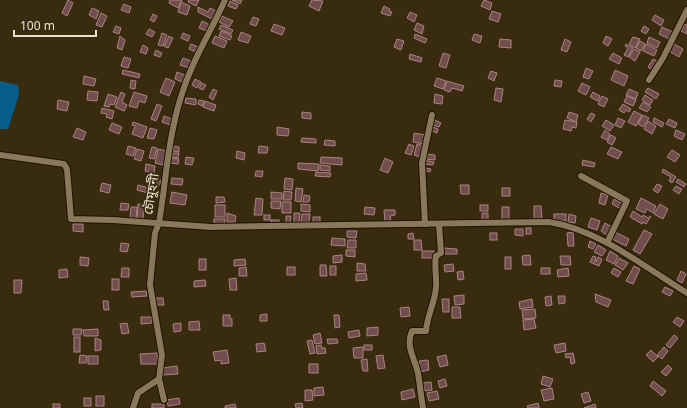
<svg xmlns="http://www.w3.org/2000/svg" width="687" height="408" font-family="Georgia,'Noto Sans Bengali',serif">
<rect width="100%" height="100%" fill="#382b0e"/>
<path fill="#065d8a" d="M0,81L18,85L19,95L8,129H0Z"/>
<g fill="#714e4d" stroke="#aa8382">
<path d="M68,0L73,3L67,16L62,13Z"/>
<path d="M170,0H182L178,8L169,3Z"/>
<path d="M189,0H199L196,6L188,2Z"/>
<path d="M232,0H242L240,4Z"/>
<path d="M312,0L323,1L319,11L309,6Z"/>
<path d="M484,0L492,3L490,10L481,6Z"/>
<path d="M230,1L238,5L236,9L228,6Z"/>
<path d="M181,2L190,6L187,15L178,12Z"/>
<path d="M124,4L131,7L129,13L121,10Z"/>
<path d="M384,6L390,9L389,11L392,12L390,16L381,13Z"/>
<path d="M198,7L208,12L210,8L216,11L212,19L198,12Z"/>
<path d="M92,8L99,11L96,19L89,15Z"/>
<path d="M492,11L501,14L498,22L489,19Z"/>
<path d="M410,12L417,15L414,22L407,18Z"/>
<path d="M101,13L107,16L102,27L96,25Z"/>
<path d="M153,14L157,16L154,22L150,20Z"/>
<path d="M655,15L664,20L661,26L652,20Z"/>
<path d="M222,16L233,21L229,27L219,22Z"/>
<path d="M253,17L259,19L256,26L250,24Z"/>
<path d="M202,21L210,25L207,31L199,28Z"/>
<path d="M417,23L424,26L422,34L414,30Z"/>
<path d="M274,24L285,28L282,35L271,31Z"/>
<path d="M685,24L687,25V34L681,31Z"/>
<path d="M221,25L233,30L231,34L219,29Z"/>
<path d="M116,26L121,28L119,34L113,32Z"/>
<path d="M644,26L649,29L646,34L641,31Z"/>
<path d="M662,27L673,32L669,39L659,34Z"/>
<path d="M149,29L155,32L152,37L146,34Z"/>
<path d="M221,31L232,36L230,40L219,36Z"/>
<path d="M241,32L251,36L248,43L238,40Z"/>
<path d="M162,33L167,35L163,46L158,45Z"/>
<path d="M183,33L190,36L188,41L181,38Z"/>
<path d="M415,34L427,39L425,43L414,38Z"/>
<path d="M474,34L482,36L480,43L472,40Z"/>
<path d="M120,36L125,40L122,50L117,48Z"/>
<path d="M169,36L173,38L168,48L164,46Z"/>
<path d="M215,36L227,41L224,48L212,43Z"/>
<path d="M606,36L612,39L608,46L603,43Z"/>
<path d="M633,37L640,39L635,48L629,44Z"/>
<path d="M649,37L660,42L657,48L647,43Z"/>
<path d="M397,39L404,41L401,50L394,47Z"/>
<path d="M500,39L511,40V48L499,47Z"/>
<path d="M565,39L571,42L567,52L561,50Z"/>
<path d="M640,41L645,44L641,51L636,48Z"/>
<path d="M191,44L198,47L196,52L189,49Z"/>
<path d="M626,44L633,48L628,57L624,55L628,48L625,46Z"/>
<path d="M646,44L657,50L654,56L643,51Z"/>
<path d="M674,44L683,49L679,57L669,51Z"/>
<path d="M143,45L148,48L146,54L140,52Z"/>
<path d="M634,49L640,52L635,61L629,57Z"/>
<path d="M156,50L162,53L160,57L154,55Z"/>
<path d="M443,53L450,55L446,68L439,66Z"/>
<path d="M613,53L622,58L619,64L609,59Z"/>
<path d="M410,54L422,58L421,62L409,59Z"/>
<path d="M124,57L131,59L128,68L121,66Z"/>
<path d="M183,58L191,61L189,68L180,65Z"/>
<path d="M653,59L657,61L652,70L648,67Z"/>
<path d="M586,68L593,71L589,79L583,77Z"/>
<path d="M123,70L140,74L139,78L122,74Z"/>
<path d="M615,70L628,76L624,86L611,80Z"/>
<path d="M491,71L497,73L494,81L488,78Z"/>
<path d="M177,72L185,75L182,82L175,79Z"/>
<path d="M84,76L96,79L94,86L83,84Z"/>
<path d="M166,78L175,82L169,96L160,92Z"/>
<path d="M437,78L446,81L443,89L434,86Z"/>
<path d="M195,79L201,82L197,88L192,85Z"/>
<path d="M131,80L136,81L135,89L130,88Z"/>
<path d="M555,80L562,81L561,87L554,86Z"/>
<path d="M447,81L464,86L462,91L452,88L450,92L444,90Z"/>
<path d="M202,83L206,85L203,90L199,88Z"/>
<path d="M582,83L590,87L586,95L578,91Z"/>
<path d="M496,88L503,89L501,102L494,100Z"/>
<path d="M648,88L659,94L656,99L645,92Z"/>
<path d="M213,89L217,91L213,100L209,97Z"/>
<path d="M629,89L638,93L636,99L626,95Z"/>
<path d="M88,91L98,92L97,101L87,100Z"/>
<path d="M121,92L125,94L122,102L127,105L124,111L115,107Z"/>
<path d="M134,92L147,96L145,103L139,101L137,108L129,106Z"/>
<path d="M593,92L600,96L598,101L590,97Z"/>
<path d="M108,94L117,97L114,105L110,104L109,107L104,106Z"/>
<path d="M435,94L443,96L442,104L434,103Z"/>
<path d="M645,95L653,100L650,105L642,100Z"/>
<path d="M602,96L608,99L604,107L598,104Z"/>
<path d="M627,96L636,100L633,106L624,102Z"/>
<path d="M186,98L196,99V105L185,103Z"/>
<path d="M58,100L69,102L67,111L57,109Z"/>
<path d="M199,100L204,101L202,106L198,104Z"/>
<path d="M205,101L216,105L214,111L203,107Z"/>
<path d="M643,102L651,107L647,112L639,108Z"/>
<path d="M157,104L162,106L156,121L151,119Z"/>
<path d="M623,104L631,109L629,112L626,110L624,113L619,110Z"/>
<path d="M102,108L114,111L112,119L106,117L107,114L101,113Z"/>
<path d="M634,111L642,115L636,126L628,122Z"/>
<path d="M302,112L311,113V119L302,118Z"/>
<path d="M569,112L578,115L576,122L567,118Z"/>
<path d="M591,113L595,115L591,122L587,119Z"/>
<path d="M643,115L649,118L643,127L638,124Z"/>
<path d="M164,116L172,119L170,125L162,122Z"/>
<path d="M618,118L625,121L621,128L615,125Z"/>
<path d="M654,118L664,123L662,127L653,122Z"/>
<path d="M669,119L677,123L675,128L666,124Z"/>
<path d="M435,120L441,123L439,127L433,125Z"/>
<path d="M565,120L577,122L576,128L572,127L571,131L563,129Z"/>
<path d="M606,120L614,125L610,131L602,126Z"/>
<path d="M648,121L656,126L652,134L644,129Z"/>
<path d="M133,122L147,127L143,138L132,134L135,126L132,125Z"/>
<path d="M112,123L122,127L119,134L109,130Z"/>
<path d="M277,127L289,129L288,136L277,135Z"/>
<path d="M433,127L438,129L437,133L432,131Z"/>
<path d="M77,128L86,132L83,140L73,137Z"/>
<path d="M150,128L157,130L154,139L147,138Z"/>
<path d="M605,130L610,134L607,140L601,137Z"/>
<path d="M676,130L685,134L682,140L674,136Z"/>
<path d="M414,133L425,135L424,144L413,142Z"/>
<path d="M611,135L616,138L612,145L607,142Z"/>
<path d="M302,138L316,139V143L301,142Z"/>
<path d="M325,140L335,141V146L324,145Z"/>
<path d="M409,144L414,146L411,155L405,153Z"/>
<path d="M417,144L424,146L420,157L414,155Z"/>
<path d="M128,146L136,148L133,156L126,154Z"/>
<path d="M173,146L179,147V152L173,151Z"/>
<path d="M259,146L268,147L267,153H258Z"/>
<path d="M152,147L157,148L154,159L149,158Z"/>
<path d="M611,147L622,152L618,159L607,154Z"/>
<path d="M137,149L144,151L141,161L134,159Z"/>
<path d="M158,149L167,151L163,165L155,163Z"/>
<path d="M672,150L680,155L675,162L667,157Z"/>
<path d="M237,151L245,153L244,160L236,158Z"/>
<path d="M172,153H179L178,158H172Z"/>
<path d="M427,154L435,155V160L426,159Z"/>
<path d="M186,157L194,158L192,165L185,164Z"/>
<path d="M321,157L342,158V165L320,163Z"/>
<path d="M171,158L179,159L178,164L170,163Z"/>
<path d="M385,158L393,162L388,173L380,170Z"/>
<path d="M424,160L434,162L433,165L424,164Z"/>
<path d="M583,160L595,163L594,167L582,165Z"/>
<path d="M298,163L319,164L318,171L298,169Z"/>
<path d="M146,164L155,166L154,173L145,171Z"/>
<path d="M320,165L330,166V171L320,170Z"/>
<path d="M425,168L431,169L430,172L424,171Z"/>
<path d="M663,169L676,177L672,183L669,181L671,177L662,172Z"/>
<path d="M256,171H263L262,177L255,176Z"/>
<path d="M316,172L331,173L330,177L315,176Z"/>
<path d="M149,178L161,180L160,185L148,184Z"/>
<path d="M172,178L183,179L182,185L171,184Z"/>
<path d="M285,178L293,179L292,190L284,189Z"/>
<path d="M678,179L686,184L684,187L676,182Z"/>
<path d="M102,183L111,185L109,193L100,191Z"/>
<path d="M657,184L662,186L658,193L653,190Z"/>
<path d="M138,185L149,188L148,193L137,190Z"/>
<path d="M460,185H469V194H461Z"/>
<path d="M676,186L682,189L679,194L673,190Z"/>
<path d="M296,188L303,189L301,202L295,201Z"/>
<rect x="502" y="188" width="8" height="8"/>
<path d="M284,191L292,192L291,200H283Z"/>
<path d="M172,192L187,195L185,205L170,203Z"/>
<path d="M271,192L282,193V199H271Z"/>
<path d="M601,193L608,195L605,205L599,203Z"/>
<path d="M304,195L310,196L309,202H303Z"/>
<path d="M216,197H224L225,202L216,203Z"/>
<path d="M256,198L263,199L262,215H254Z"/>
<path d="M641,198L656,206L653,213L647,209L645,213L636,209Z"/>
<path d="M614,199L623,204L621,209L612,204Z"/>
<path d="M271,201H281L280,209L271,208Z"/>
<rect x="282" y="202" width="9" height="11"/>
<path d="M121,203L129,204L128,210H120Z"/>
<path d="M138,204L144,205L143,219H137Z"/>
<path d="M301,204L310,205V212L301,211Z"/>
<path d="M660,204L668,209L663,219L654,214Z"/>
<rect x="215" y="205" width="10" height="12"/>
<rect x="480" y="205" width="8" height="6"/>
<path d="M534,206H541L542,219L534,220Z"/>
<path d="M131,207H137L136,219L130,218Z"/>
<path d="M365,207L375,208L374,215L364,214Z"/>
<rect x="502" y="207" width="7" height="13"/>
<path d="M384,210H395V215L390,216L391,222H385Z"/>
<path d="M633,211L642,217L643,215L648,218L651,216L646,224L643,222L642,224L630,217Z"/>
<path d="M227,213L236,216L235,222H227Z"/>
<path d="M294,213H300L299,223L294,222Z"/>
<path d="M482,213H488V221L482,220Z"/>
<path d="M302,214H310L309,222H301Z"/>
<rect x="554" y="214" width="12" height="7"/>
<path d="M569,214L576,216L575,223L568,222Z"/>
<rect x="264" y="215" width="6" height="5"/>
<path d="M286,216H291L290,223H286Z"/>
<rect x="313" y="217" width="7" height="6"/>
<path d="M591,218L600,221L597,230L588,227Z"/>
<rect x="214" y="219" width="11" height="6"/>
<rect x="271" y="220" width="8" height="3"/>
<path d="M605,223L612,227L607,235L601,231Z"/>
<path d="M73,224H83V232L73,231Z"/>
<rect x="526" y="228" width="5" height="6"/>
<path d="M515,229H523V236L515,235Z"/>
<path d="M644,230L652,234L640,254L633,250Z"/>
<path d="M347,231H357L356,238L347,237Z"/>
<path d="M573,232L574,246H568L567,233Z"/>
<path d="M615,232L629,239L626,246L612,239Z"/>
<path d="M413,233L414,239H408V234Z"/>
<rect x="490" y="233" width="7" height="7"/>
<path d="M332,238L345,239V246L331,245Z"/>
<path d="M348,240H356V248H347Z"/>
<path d="M414,240H421L422,250H414Z"/>
<path d="M590,241L596,244L593,249L588,247Z"/>
<path d="M121,243L129,244L127,252L120,251Z"/>
<path d="M598,245L606,250L602,256L594,252Z"/>
<path d="M444,248L457,249V254H444Z"/>
<path d="M346,250H355V257L346,256Z"/>
<rect x="422" y="251" width="12" height="7"/>
<path d="M610,251L618,256L614,264L606,260Z"/>
<path d="M342,255V262L333,263V256Z"/>
<path d="M530,255L531,265H523L522,256Z"/>
<path d="M560,256H570L571,265H561Z"/>
<path d="M593,256L596,257L595,261L596,262L598,257L602,259L599,266L590,262Z"/>
<path d="M80,257L89,258L88,266L80,265Z"/>
<rect x="505" y="257" width="6" height="12"/>
<path d="M619,258L628,263L623,270L615,265Z"/>
<rect x="199" y="259" width="7" height="11"/>
<path d="M245,259L246,265L234,266V260Z"/>
<path d="M357,263L365,264L366,271H357Z"/>
<path d="M453,264L454,271L445,272L444,265Z"/>
<path d="M320,265H326L327,276H320Z"/>
<rect x="330" y="266" width="6" height="9"/>
<path d="M634,266L640,269L633,284L626,281Z"/>
<path d="M246,267L247,276H239V268Z"/>
<rect x="287" y="267" width="8" height="8"/>
<path d="M122,268H129V277H121Z"/>
<rect x="541" y="268" width="9" height="6"/>
<path d="M568,268L569,276L558,277L557,270Z"/>
<path d="M614,268L621,272L618,277L611,273Z"/>
<path d="M67,269L68,277L59,278V270Z"/>
<path d="M463,271L464,279L458,280L457,272Z"/>
<path d="M681,271L686,274L682,283L677,280Z"/>
<path d="M366,273L367,280L356,281V274Z"/>
<path d="M236,278L237,290H230L229,279Z"/>
<rect x="112" y="279" width="7" height="11"/>
<path d="M14,280H22L21,293H14Z"/>
<path d="M205,280L206,286L194,287V281Z"/>
<path d="M665,287L673,291L670,296L662,292Z"/>
<path d="M146,291L147,296L132,297L131,292Z"/>
<path d="M595,294L611,300L608,307L596,302Z"/>
<path d="M464,295V304L455,305L454,296Z"/>
<path d="M551,296L552,305L546,306L545,297Z"/>
<path d="M558,296H565V303L559,304Z"/>
<path d="M156,298H163L164,305H157Z"/>
<path d="M442,299H449V312H443Z"/>
<path d="M532,299L533,307L520,309L519,302Z"/>
<path d="M103,301H108L109,310H104Z"/>
<path d="M409,307L410,316L401,317L400,308Z"/>
<path d="M452,307H460L461,318H452Z"/>
<path d="M535,309L536,318L523,319L522,310Z"/>
<path d="M267,314V321H260V315Z"/>
<path d="M223,315H230V319H232V326H223Z"/>
<path d="M334,315H339L340,327L335,328Z"/>
<path d="M141,317H152V323L141,324Z"/>
<path d="M677,317L684,321L680,327L673,322Z"/>
<path d="M534,319L536,328L524,330L523,320Z"/>
<path d="M199,321L200,330H189V322Z"/>
<path d="M127,323L129,333L122,334L120,324Z"/>
<path d="M181,323V331L174,332L173,324Z"/>
<path d="M378,327V335L367,336V328Z"/>
<path d="M73,329H82L81,335H73Z"/>
<path d="M98,329V336H84L83,330Z"/>
<path d="M359,330L360,336L349,338L348,332Z"/>
<path d="M320,333L322,343L315,344L313,335Z"/>
<path d="M674,335L678,338L670,348L666,345Z"/>
<rect x="74" y="337" width="6" height="15"/>
<path d="M95,338L101,340V350L95,351Z"/>
<path d="M327,339H337L338,343L328,344Z"/>
<path d="M312,340L315,353L310,354L307,341Z"/>
<path d="M264,343L266,351L257,352L256,344Z"/>
<path d="M565,343L566,351L556,353L554,345Z"/>
<path d="M321,345L322,348H325L326,353L317,354L316,346Z"/>
<rect x="364" y="345" width="8" height="5"/>
<path d="M363,347V358H354L353,348Z"/>
<path d="M664,347L668,351L662,359L657,355Z"/>
<path d="M227,350L229,363L221,364V360L215,361L213,352Z"/>
<path d="M651,350L658,357L653,362L646,355Z"/>
<path d="M157,353L158,364H141L140,354Z"/>
<path d="M573,353L575,363L571,364L570,357L566,358L565,354Z"/>
<path d="M80,355L87,356L86,363H79Z"/>
<path d="M383,355L385,368L378,369L376,356Z"/>
<path d="M446,355L448,365L440,367L437,357Z"/>
<rect x="88" y="356" width="10" height="8"/>
<path d="M367,359L368,371H363L361,360Z"/>
<path d="M428,360L429,370L420,372L419,361Z"/>
<rect x="309" y="364" width="9" height="9"/>
<path d="M668,365L672,369L666,376L661,372Z"/>
<path d="M177,366L178,374L163,375L162,368Z"/>
<path d="M543,376L553,379L550,387L541,384Z"/>
<path d="M445,379L447,386L440,388L438,381Z"/>
<path d="M653,381L666,391L662,396L650,386Z"/>
<path d="M431,382L432,390L425,391L423,383Z"/>
<path d="M323,387L324,395L314,396V388Z"/>
<path d="M552,388L554,399L544,401L541,390Z"/>
<path d="M413,389L415,397L402,400L401,392Z"/>
<path d="M305,390H312L313,400L305,401Z"/>
<path d="M437,391L439,399L429,401L427,393Z"/>
<path d="M588,392L591,401L584,403L581,394Z"/>
<rect x="96" y="396" width="8" height="10"/>
<rect x="84" y="398" width="7" height="8"/>
<path d="M179,398L180,404L168,406L167,400Z"/>
<path d="M302,403L303,408H296L295,404Z"/>
<path d="M538,403L539,408H528L527,406Z"/>
<rect x="53" y="404" width="7" height="4"/>
<rect x="152" y="404" width="12" height="4"/>
<path d="M235,404L236,408H225V406Z"/>
<path d="M595,404L596,408H584Z"/>
</g>
<g fill="none" stroke-linecap="round" stroke-linejoin="round">
<defs>
<g id="minor">
<path d="M649,80L663,58L687,10"/>
<path d="M0,155L64,164L67,169L71,219L113,220L211,227L549,222C600,230 644,267 687,293"/>
<path d="M581,176L627,201L607,243"/>
<path d="M425,224L422,163L432,115"/>
<path d="M164,400L159,379L162,355L150,285L155,233L159,223C166,181 168,138 181,97C191,62 211,32 225,0"/>
<path d="M133,408L138,393L159,379"/>
<path d="M423,408C421,397 420,385 418,373C415,359 405,346 412,331H426C427,316 435,302 436,288C437,277 434,267 436,256L441,253L439,224"/>
</g>
</defs>
<use href="#minor" stroke="#1f1300" stroke-width="8"/>
<use href="#minor" stroke="#88795a" stroke-width="6"/>
</g>
<g text-anchor="middle" dominant-baseline="central" stroke-width="3.5" stroke-linejoin="round" paint-order="stroke">
<g font-size="13" fill="#e9e1d1" stroke="#382b0e">
<text transform="translate(152 194) rotate(-81)">চৌমুহনী</text>
</g>
</g>
<path d="M14 30v6h82v-6" fill="none" stroke="#e9e1d1" stroke-width="2"/>
<text x="20" y="30" font-size="12" fill="#e9e1d1" stroke="#382b0e" stroke-width="3" paint-order="stroke">100 m</text>
</svg>
